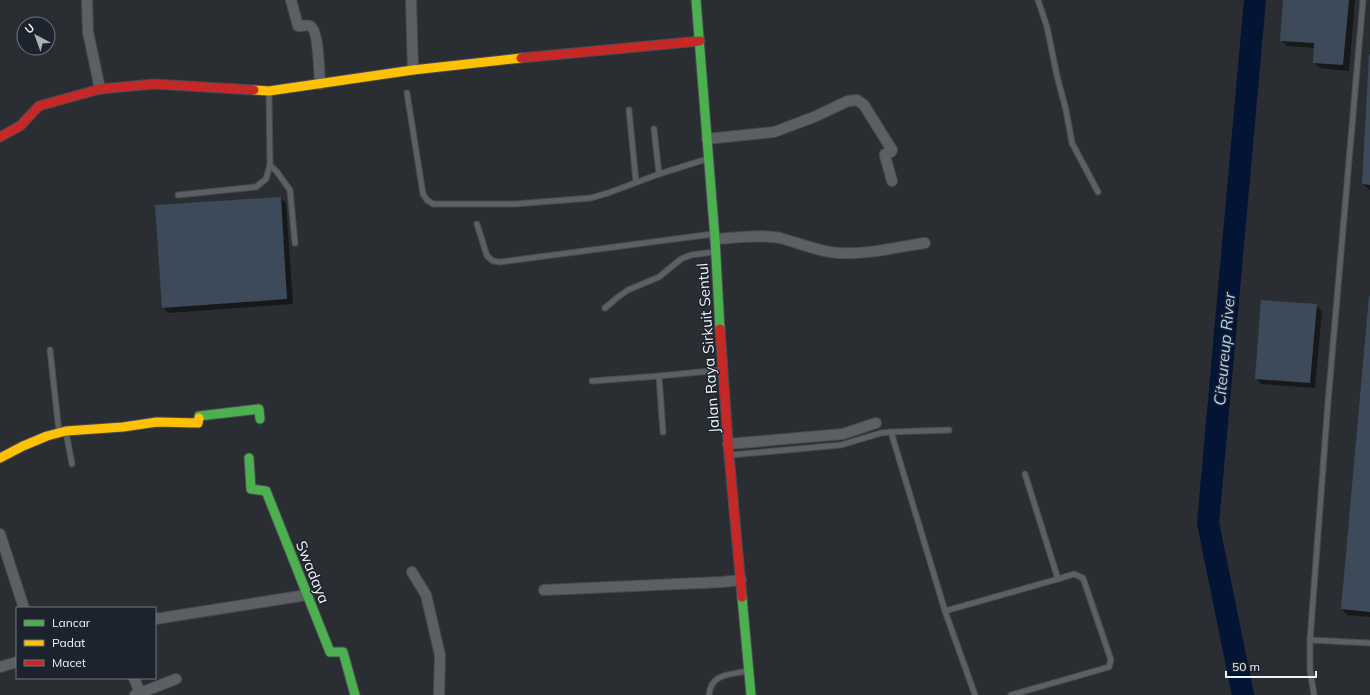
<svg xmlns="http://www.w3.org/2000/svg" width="1370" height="695" font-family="Mulish,sans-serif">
<rect width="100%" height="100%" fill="#2a2e32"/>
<g fill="#0007">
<path d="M1284,0H1355L1349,71L1320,68L1314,63L1315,48L1287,46L1281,40Z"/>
<path d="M1370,49V190L1363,184Z"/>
<path d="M281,198L286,203L293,304L168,313L163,307Z"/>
<path d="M1370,295V617L1347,615L1342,609Z"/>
<path d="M1316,305L1322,311L1315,388L1261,384L1256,378Z"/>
</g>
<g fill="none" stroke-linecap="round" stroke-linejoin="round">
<path stroke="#041435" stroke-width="22" d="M1243,695L1208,523L1255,0"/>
</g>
<g fill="#3d4a59">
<path d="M1283,0H1349L1343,65L1313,63L1314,43L1280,41Z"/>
<path d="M1369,54H1370V185L1362,184Z"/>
<path d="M281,197L287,299L162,308L155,205Z"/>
<path d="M1369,296H1370V612L1341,609Z"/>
<path d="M1261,300L1317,304L1310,383L1255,379Z"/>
</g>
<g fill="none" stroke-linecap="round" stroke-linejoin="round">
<defs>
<g id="lane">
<path d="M1038,0L1047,27L1057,76L1066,110L1072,143L1098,192"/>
<path d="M1363,0L1328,402L1310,640L1370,643"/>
<path d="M269,92L270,165L277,172L290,190L295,243"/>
<path d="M407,93L423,194L427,200L433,204H515L591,198L608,193L659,174L707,159"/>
<path d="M629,110L636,182"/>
<path d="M654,129L659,174"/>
<path d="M178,195L256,187L266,179L270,165"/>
<path d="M477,224L487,256L493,261L500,262L713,234"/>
<path d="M605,308L618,297L628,290L659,277L681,259L691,255L714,252"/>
<path d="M50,350L59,432"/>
<path d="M592,381L659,376"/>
<path d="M66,432L72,464"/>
<path d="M663,432L659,376L720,370"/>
<path d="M891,432L949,430"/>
<path d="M730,455L841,445L881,433L891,432L945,611L975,695"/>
<path d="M945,611L1058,579"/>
<path d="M1310,640V670L1314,695"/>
<path d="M709,695C711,673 730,675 747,671"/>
<path d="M1011,695L1109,667L1111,660L1083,578L1074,574L1058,579L1025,474"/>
</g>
<g id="street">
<path d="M87,0L88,32L100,89"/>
<path d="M291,0L298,26C301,27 307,24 310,26C319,30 319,74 320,84"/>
<path d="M411,0L413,70"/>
<path d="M707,139L774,132L814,117L848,101L857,100L864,105L892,150L891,152L885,154V156L892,181"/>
<path d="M715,239C736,238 759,234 780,238C800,243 818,252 839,253C867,255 897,247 925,243"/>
<path d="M728,444L843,434L876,423"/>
<path d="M0,534L24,608"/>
<path d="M412,572L426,595L440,655L439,695"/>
<path d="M544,590L722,582L741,580"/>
<path d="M155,619L307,595"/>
<path d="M0,667L17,662"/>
<path d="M134,678L140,693"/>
<path d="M135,695L176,679"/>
</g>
<g id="fast">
<path d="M696,0L715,239L720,329"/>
<path d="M199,418V416L259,409L260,419"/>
<path d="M249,458L251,489L266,491L330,652H343L355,695"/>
<path d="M742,597L751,695"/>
</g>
<g id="slow">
<path d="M254,90L269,91L413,70L521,58"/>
<path d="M0,458L23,446L47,436L66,431L123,427L157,422L198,423L199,418"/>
</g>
<g id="jam">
<path d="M521,58L700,41"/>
<path d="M0,137L20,126L39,106L100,89L154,84L254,90"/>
<path d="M720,329L729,455L742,597"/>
</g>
</defs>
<use href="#lane" stroke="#474b4f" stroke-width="7"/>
<use href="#street" stroke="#474b4f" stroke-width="12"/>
<use href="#fast" stroke="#474b4f" stroke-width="11"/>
<use href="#slow" stroke="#474b4f" stroke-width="11"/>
<use href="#jam" stroke="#474b4f" stroke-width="11"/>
<use href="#lane" stroke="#5c5f63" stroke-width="5"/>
<use href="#street" stroke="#5c5f63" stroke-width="10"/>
<use href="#fast" stroke="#4caf50" stroke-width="9"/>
<use href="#slow" stroke="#ffc107" stroke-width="9"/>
<use href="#jam" stroke="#c62828" stroke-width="9"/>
</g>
<g text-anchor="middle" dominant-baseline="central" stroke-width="3" stroke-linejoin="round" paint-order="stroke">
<g font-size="15" fill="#eff4fa" stroke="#1c232c">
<text transform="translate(708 348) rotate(-94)">Jalan Raya Sirkuit Sentul</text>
<text transform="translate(313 572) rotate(68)">Swadaya</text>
</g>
<g font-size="16" font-style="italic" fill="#b1cef5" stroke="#1c232c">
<text transform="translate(1224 349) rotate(-85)">Citeureup River</text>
</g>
</g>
<rect x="16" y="607" width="140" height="72" fill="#1c232c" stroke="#70777e"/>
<rect x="24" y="620" width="20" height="6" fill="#4caf50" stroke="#70777e"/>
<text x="52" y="627" font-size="12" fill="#eff4fa">Lancar</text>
<rect x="24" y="640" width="20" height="6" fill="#ffc107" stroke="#70777e"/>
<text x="52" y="647" font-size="12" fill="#eff4fa">Padat</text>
<rect x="24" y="660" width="20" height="6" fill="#c62828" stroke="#70777e"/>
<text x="52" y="667" font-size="12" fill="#eff4fa">Macet</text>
<g transform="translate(36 36) rotate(319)"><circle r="19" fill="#1c232c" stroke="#70777e"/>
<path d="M0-3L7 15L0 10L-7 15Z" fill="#aaafb4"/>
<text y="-6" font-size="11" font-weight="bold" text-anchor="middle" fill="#eff4fa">U</text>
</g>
<path d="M1226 671v6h90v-6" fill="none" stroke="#eff4fa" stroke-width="2"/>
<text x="1232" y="671" font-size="12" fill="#eff4fa" stroke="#1c232c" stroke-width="3" paint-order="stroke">50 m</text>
</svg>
